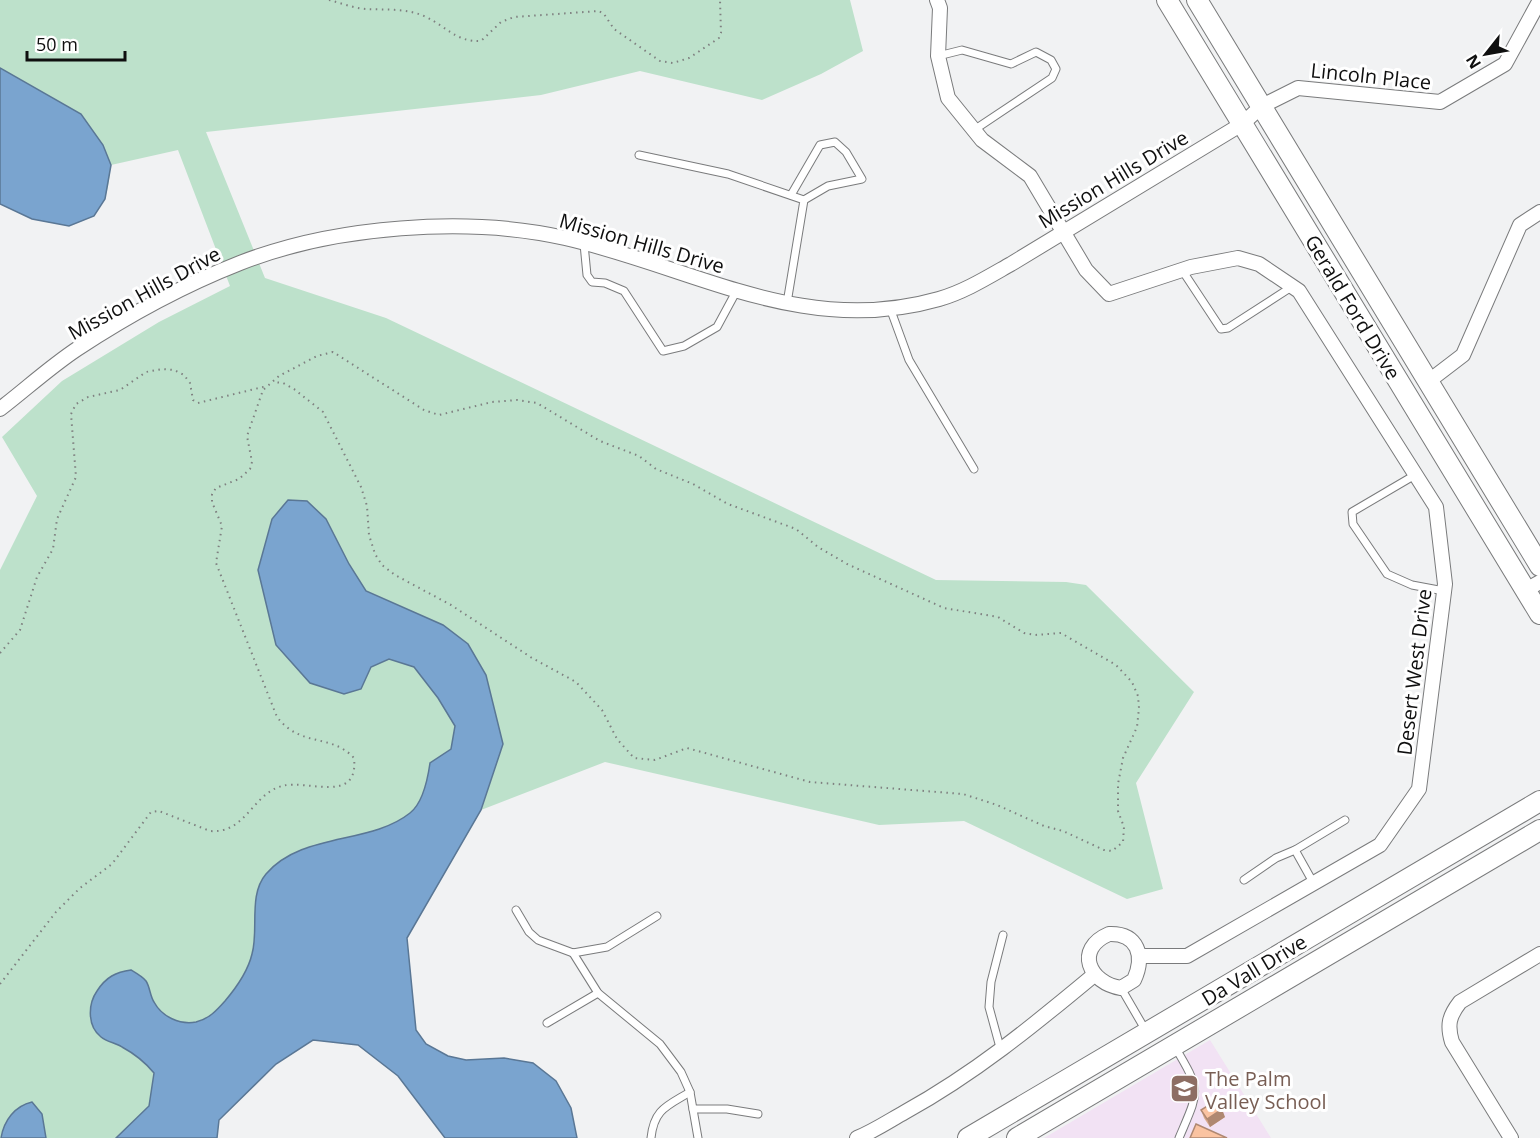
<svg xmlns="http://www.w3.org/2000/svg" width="1540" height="1138" font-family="'Open Sans',sans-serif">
<rect width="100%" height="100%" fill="#f1f2f3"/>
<path fill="#f2e2f4" d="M1210,1040L1271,1138H1044Z"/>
<path fill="#bde1cb" d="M0,0H850L863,51L821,74L762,100L640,71L541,95L206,132L265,278L386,318L936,580L1066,582L1086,585L1194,692L1136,783L1163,889L1127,899L964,821L879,825L605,762L481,810L407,938L416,1030L426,1044L448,1056L466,1060L504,1058L533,1063L556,1081L571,1108L577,1138H445L398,1076L358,1045L313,1040L276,1064L219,1120L217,1138H0V570L37,496L2,437L62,381L159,322L230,286L178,150L111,165C109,176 109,191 103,201C82,242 32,219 0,204Z"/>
<g fill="#7aa4cf" stroke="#5a7795" stroke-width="1.5">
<path d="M0,68L81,114L103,145L111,165L105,199L94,216L69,226L32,219L0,204Z"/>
<path d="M288,500L307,501L326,519L349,564L366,591L443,625L468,644L486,675L503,744L481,810L407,938L416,1030L426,1044L448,1056L466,1060L504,1058L533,1063L556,1081L571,1108L577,1138H445L398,1076L358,1045L313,1040L276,1064L219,1120L217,1138H116L149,1106L154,1073C145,1062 135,1054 122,1047C116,1043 107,1042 101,1037C87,1026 88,1004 97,991C106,977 116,972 131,970C136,973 143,977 146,981C150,987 150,996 154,1002C162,1017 180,1025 196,1022C209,1019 217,1010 225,1001C236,988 248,971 252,954C259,930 248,895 266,874C302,832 370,845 410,813C423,803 428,777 430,763L451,749L455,726L438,698L414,667L389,659L371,667L361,689L344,694L310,683L276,645L258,570L272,519Z"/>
<path d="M32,1102L42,1114L46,1138H1C4,1120 15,1106 32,1102Z"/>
</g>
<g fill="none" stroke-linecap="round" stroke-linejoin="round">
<defs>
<g id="service">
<path d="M938,56L962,50L1011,64L1036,52L1051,60L1056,69L1052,78L974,130"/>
<path d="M639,155L728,174L804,200L787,303"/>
<path d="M791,195L820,145L835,142L846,152L862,179L828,186L804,200"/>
<path d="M584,244L587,275L592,282L605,283L624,291L663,351L684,346L717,327L737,290"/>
<path d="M1182,270L1221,329L1228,328L1293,286"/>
<path d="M890,308L909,360L974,469"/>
<path d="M1415,475L1352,512L1353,524L1387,574L1412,585L1444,591"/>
<path d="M1295,850L1345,820"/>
<path d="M1244,880L1276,858L1295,850L1314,884"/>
<path d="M516,910L529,932L538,940L573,953L607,947L657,916"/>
<path d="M573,953L598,993L660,1044L681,1072L690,1092L698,1138"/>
<path d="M1121,988L1146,1031"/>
<path d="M547,1023L598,993"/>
<path d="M1175,1047C1202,1092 1199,1091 1179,1138"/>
<path d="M1001,1051L989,1007L991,982L1003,935"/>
<path d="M693,1109H727L758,1114"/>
<path d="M651,1138C654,1109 667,1106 690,1092"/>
</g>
<g id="minor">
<path d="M937,0L940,8L938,56L948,98L982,140L1030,176L1086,270L1109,294L1191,267L1238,258L1259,264L1299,291L1436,507L1445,584L1419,789L1380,845L1187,956H1141"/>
<path d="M1429,381L1463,355L1520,225L1540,212"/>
<path d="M0,409C26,389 50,367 77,349C127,316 184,285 240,263C334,226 467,216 565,238C693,267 803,338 939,299C964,292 988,277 1011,264L1242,124L1262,106L1298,88L1440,102L1505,64L1540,0"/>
<path d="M1526,590L1540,582"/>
<path d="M1109,934C1138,933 1145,956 1134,980L1121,988C1089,983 1074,949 1109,934Z"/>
<path d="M857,1138C874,1131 889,1121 905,1112C974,1074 1034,1025 1094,975"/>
<path d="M1511,1138L1452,1042C1447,1025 1449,1016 1460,1002L1540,954"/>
</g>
<g id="secondary">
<path d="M1167,0L1540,614"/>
<path d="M1197,0L1540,566"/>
<path d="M968,1138L1540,801"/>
<path d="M1017,1138L1540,830"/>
</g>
</defs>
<use href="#service" stroke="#7a7b7c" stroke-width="9"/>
<use href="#minor" stroke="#7a7b7c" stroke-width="16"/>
<use href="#secondary" stroke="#7a7b7c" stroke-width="22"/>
<g stroke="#7f8080" stroke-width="2" stroke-dasharray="1.5 4.5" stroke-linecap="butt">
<path d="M329,0C341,3 353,8 366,9C385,10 408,8 426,17C447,27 456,42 481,41L501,22L514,17L599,11L604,14L614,29L660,61L673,63L689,58L719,38L721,33L720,0"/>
<path d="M0,653L20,630L37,577L53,549L57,519L76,477L71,414L76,404L88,397L120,390L146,372L162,369L174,370L184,375L190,383L193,400L198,403L267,386"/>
<path d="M0,984L56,912L80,888L112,864L151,812L159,811L210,831C246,834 252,794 282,786C307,779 359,805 354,758C331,733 301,748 277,717L216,563L222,526L212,502V494L216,488L239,479L250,469L252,462L247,436L263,390L279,376L317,356L333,352L424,410L439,415L492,402L517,400L537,403L600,441L639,456L656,469L693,484L728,504L796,529L818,547L847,564L944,608L998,617L1024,633L1035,635L1061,633L1116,665L1132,682L1138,696L1139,708L1137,727L1123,758L1118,784V811L1124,827L1123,842L1112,851L1104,850L1063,831L1044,826L997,805L963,794L810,782L687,748L655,760L634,758L617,739L602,710L576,682L532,658L451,605L395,575L382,565L375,554L369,535L367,506L361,487L323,412L294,389L283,383L274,382"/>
</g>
<use href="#service" stroke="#fff" stroke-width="7"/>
<use href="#minor" stroke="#fff" stroke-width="14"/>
<use href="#secondary" stroke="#fff" stroke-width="20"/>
</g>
<path fill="#d7a88a" d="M1201,1110L1225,1117L1210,1127L1204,1118Z"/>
<path fill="#af8871" d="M1222,1109L1225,1117L1210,1127L1207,1119Z"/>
<g fill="#fac3a1" stroke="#af8871" stroke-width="1.5">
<path d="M1217,1100L1222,1109L1207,1119L1201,1110Z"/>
<path d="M1196,1124L1227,1138H1190Z"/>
</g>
<defs>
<symbol id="school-square" viewBox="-11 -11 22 22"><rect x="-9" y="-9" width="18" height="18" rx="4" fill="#8d6e63" stroke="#fff"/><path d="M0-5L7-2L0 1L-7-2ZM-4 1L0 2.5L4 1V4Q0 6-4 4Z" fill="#fff"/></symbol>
</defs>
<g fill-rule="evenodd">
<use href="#school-square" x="1168" y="1072" width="33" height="33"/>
</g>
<g text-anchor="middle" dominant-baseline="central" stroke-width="6" stroke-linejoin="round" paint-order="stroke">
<g font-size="20" fill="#0f0f0f" stroke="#fff">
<text transform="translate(1371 76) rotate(6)">Lincoln Place</text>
<text transform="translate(1113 179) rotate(-31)">Mission Hills Drive</text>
<text transform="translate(642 243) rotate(16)">Mission Hills Drive</text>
<text transform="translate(144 293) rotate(-29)">Mission Hills Drive</text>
<text transform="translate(1353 307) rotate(59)">Gerald Ford Drive</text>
<text transform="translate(1414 672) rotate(-83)">Desert West Drive</text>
<text transform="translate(1254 970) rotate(-31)">Da Vall Drive</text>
</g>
<g font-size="20" fill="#785e54" stroke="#fff" text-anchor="start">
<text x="1205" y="1078">The Palm<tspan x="1205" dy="23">Valley School</tspan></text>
</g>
</g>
<g transform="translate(1486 54) rotate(239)" stroke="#ffffff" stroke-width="4.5" paint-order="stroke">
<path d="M0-4.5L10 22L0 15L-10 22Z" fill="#0f0f0f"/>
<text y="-9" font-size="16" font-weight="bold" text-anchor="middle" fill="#0f0f0f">N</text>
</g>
<path d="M27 51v9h98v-9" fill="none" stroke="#0f0f0f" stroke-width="3"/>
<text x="36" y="51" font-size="18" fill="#0f0f0f" stroke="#ffffff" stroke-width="4.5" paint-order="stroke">50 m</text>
</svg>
